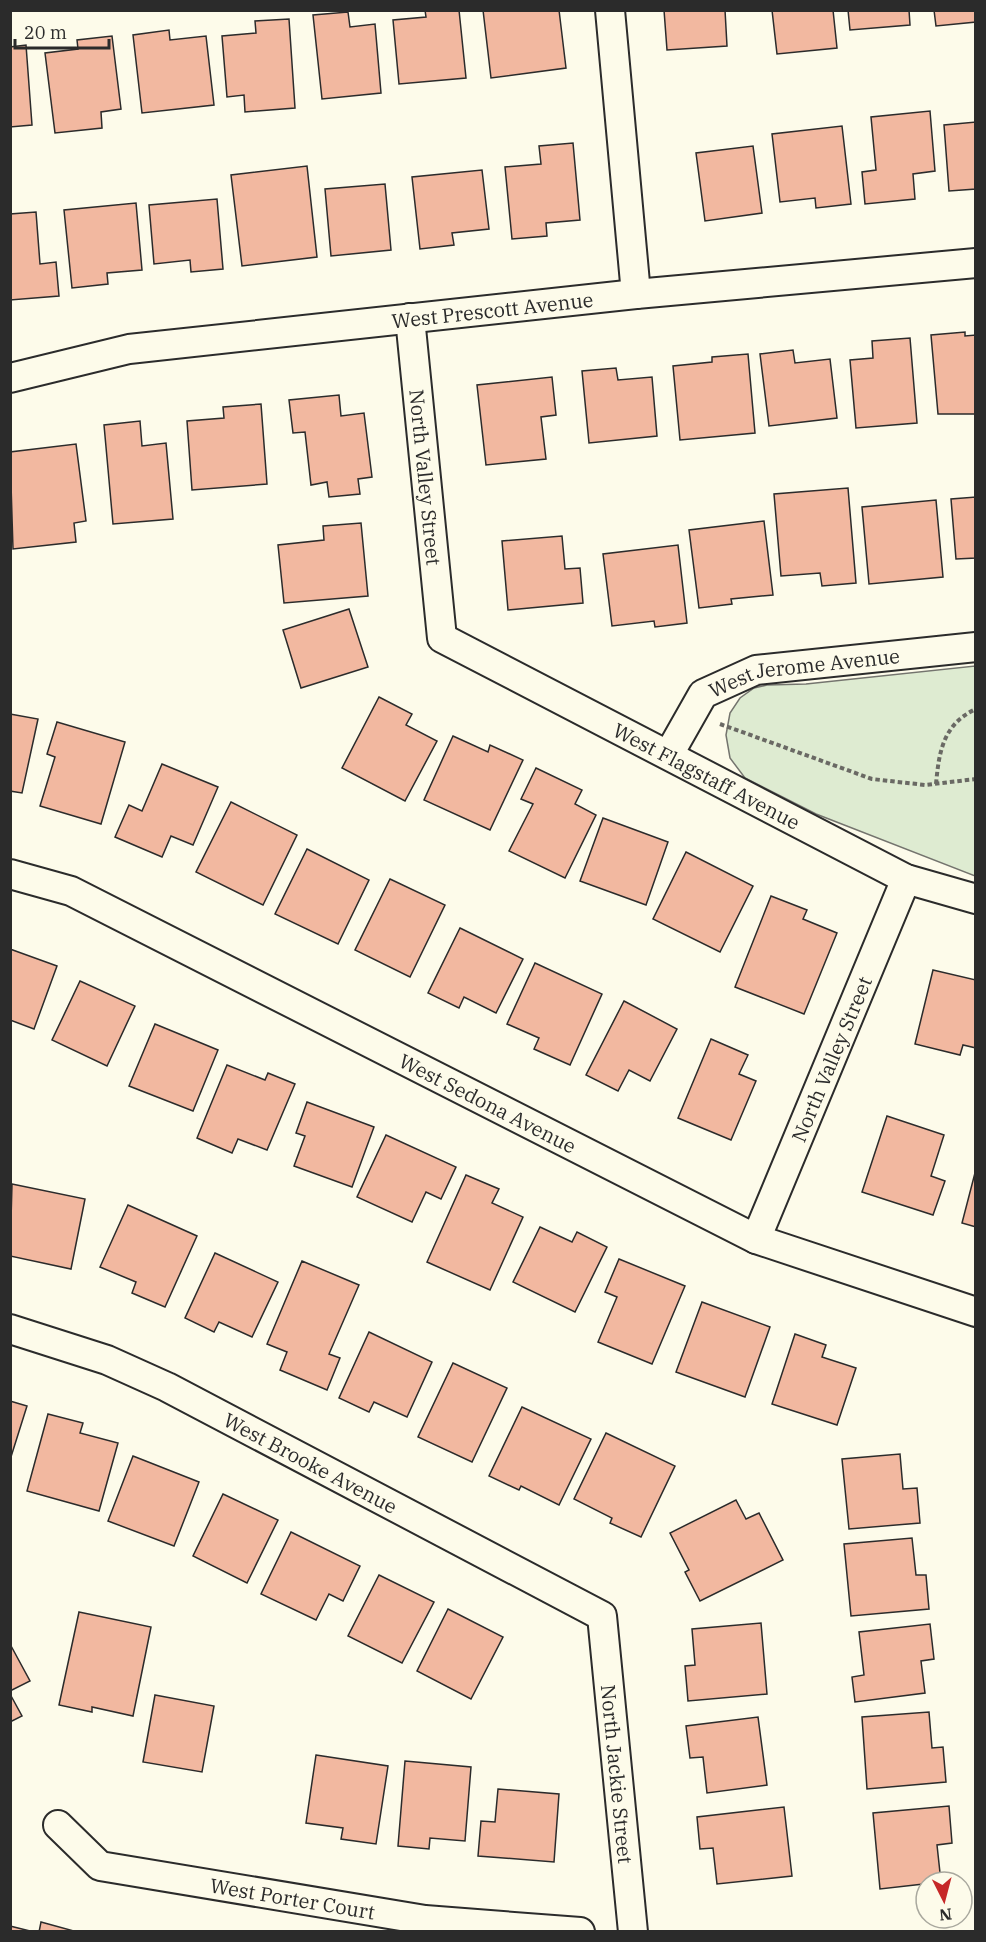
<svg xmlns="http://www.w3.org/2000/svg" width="986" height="1942" font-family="'IBM Plex Serif',serif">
<rect width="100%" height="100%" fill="#fdfbea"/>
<path fill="#deebd1" stroke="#74746e" stroke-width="1.5" d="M975,666V876L816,814L745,778L730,758L726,735L730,713L740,698L754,688L767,685L806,684Z"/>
<g fill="#f2b8a0" stroke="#2b2b2b" stroke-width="1.5">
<path d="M425,10H459L466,78L399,84L393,20L426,17Z"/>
<path d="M483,10H559L566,68L491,78Z"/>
<path d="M664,10H725L727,46L667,50Z"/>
<path d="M772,10H833L837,48L777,54Z"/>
<path d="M848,10H909L910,25L850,30Z"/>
<path d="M934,10H976V22L936,26Z"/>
<path d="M348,12L350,27L375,24L381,93L322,99L313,15Z"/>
<path d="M289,19L295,108L245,112L244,95L227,97L222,36L256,33L255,21Z"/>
<path d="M169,30L170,40L206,36L214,105L142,113L133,35Z"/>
<path d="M112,36L121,109L101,112L102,128L55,133L45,53L78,49L77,40Z"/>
<path d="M26,45L32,125L10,127V47Z"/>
<path d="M930,111L935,171L913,174L915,199L865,204L862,172L876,170L871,117Z"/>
<path d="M976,122V189L949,191L944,125Z"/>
<path d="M842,126L851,204L816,208L815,198L780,202L772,134Z"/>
<path d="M573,143L580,220L546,223L547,236L512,239L505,167L541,164L539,146Z"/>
<path d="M753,146L762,213L705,221L696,153Z"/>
<path d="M307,166L317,257L242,266L231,175Z"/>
<path d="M482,170L489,229L452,233L454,245L420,249L412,177Z"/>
<path d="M385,184L391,250L331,256L325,189Z"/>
<path d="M217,199L223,269L191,272L190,260L154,264L149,205Z"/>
<path d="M136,203L142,270L107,273L108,284L72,288L64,210Z"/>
<path d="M36,212L40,264L56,262L59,296L10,300V214Z"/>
<path d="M965,332V336L976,335V414H938L931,335Z"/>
<path d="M910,338L917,423L856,428L850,360L873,358L872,341Z"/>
<path d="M793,350L795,363L830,359L837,418L769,426L760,354Z"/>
<path d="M748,354L755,433L680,440L673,366L712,362V357Z"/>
<path d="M616,368L618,380L652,377L657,436L589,443L582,371Z"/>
<path d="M552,377L556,415L541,417L546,459L486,465L477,385Z"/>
<path d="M339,395L341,416L364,413L372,477L358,479L360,494L329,497L327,482L311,485L305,432L293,433L289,400Z"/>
<path d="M261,404L267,484L192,490L187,421L224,418L223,407Z"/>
<path d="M140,421L142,446L166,443L173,519L113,524L104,425Z"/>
<path d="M76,444L86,521L74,523L76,542L13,549L10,452Z"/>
<path d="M848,488L856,583L822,586L820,573L781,576L774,494Z"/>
<path d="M976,497V558L956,559L951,499Z"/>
<path d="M936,500L943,577L869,584L862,507Z"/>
<path d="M764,521L773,595L731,599L732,604L699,608L689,530Z"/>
<path d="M361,523L368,596L284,603L278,545L324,540L323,526Z"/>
<path d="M562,536L565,569L580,568L583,603L508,610L502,541Z"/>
<path d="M678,545L687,623L655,627L654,621L612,626L603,554Z"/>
<path d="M349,609L368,667L301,688L283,630Z"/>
<path d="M379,697L412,714L406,725L437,741L405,801L342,768Z"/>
<path d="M10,714L38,719L22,793L10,791Z"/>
<path d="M57,722L125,742L101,824L40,806L55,757L47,754Z"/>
<path d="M453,736L488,752L490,745L523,760L490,830L424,800Z"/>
<path d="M162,764L218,787L193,845L171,836L162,857L115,837L129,805L142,811Z"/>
<path d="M536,768L582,790L575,804L596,815L565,878L509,851L533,804L521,799Z"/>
<path d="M231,802L297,835L263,905L196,872Z"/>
<path d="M603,818L668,842L646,905L580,881Z"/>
<path d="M307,849L369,880L338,944L275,914Z"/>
<path d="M686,852L753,886L720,952L653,919Z"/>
<path d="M390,879L445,905L410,977L355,950Z"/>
<path d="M771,896L807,910L803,919L837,933L804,1014L735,987Z"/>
<path d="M460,928L523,959L496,1013L464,997L459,1008L428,993Z"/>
<path d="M10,949L57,966L34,1029L10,1020Z"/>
<path d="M535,963L602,994L570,1065L534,1049L539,1038L507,1024Z"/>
<path d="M933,970L976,980V1048L963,1045L960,1055L915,1044Z"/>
<path d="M80,981L135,1006L107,1066L52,1040Z"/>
<path d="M624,1001L677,1029L650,1081L629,1070L618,1091L586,1075Z"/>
<path d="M155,1024L218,1050L193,1111L129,1086Z"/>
<path d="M711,1039L748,1055L739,1074L756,1081L731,1140L678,1118Z"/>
<path d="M227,1065L265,1080L268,1073L295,1084L267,1150L238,1139L232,1153L197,1138Z"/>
<path d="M307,1102L374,1127L352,1187L294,1166L305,1136L296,1133Z"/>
<path d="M887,1116L944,1135L931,1176L945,1181L933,1215L862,1192Z"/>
<path d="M386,1135L456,1167L441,1199L426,1192L412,1222L357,1197Z"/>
<path d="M976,1169V1227L962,1223Z"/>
<path d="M466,1175L499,1189L492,1203L523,1217L490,1290L427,1262Z"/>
<path d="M12,1184L85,1199L71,1269L10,1256Z"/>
<path d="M128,1205L197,1236L165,1307L132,1293L136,1282L100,1267Z"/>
<path d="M540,1227L572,1242L577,1232L607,1247L575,1312L513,1282Z"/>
<path d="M215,1253L278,1282L252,1337L219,1322L214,1332L185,1318Z"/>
<path d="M619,1259L685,1286L652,1364L598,1342L617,1297L605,1292Z"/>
<path d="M302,1261L359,1285L329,1354L340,1358L327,1390L280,1370L287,1352L267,1344Z"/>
<path d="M702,1302L770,1327L745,1397L676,1372Z"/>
<path d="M369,1332L432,1362L407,1417L374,1402L369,1412L339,1398Z"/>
<path d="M795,1334L826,1345L822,1357L856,1368L837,1425L772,1404Z"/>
<path d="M453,1363L507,1388L472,1462L418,1437Z"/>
<path d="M10,1401L27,1406L10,1460Z"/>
<path d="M522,1407L591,1439L559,1505L521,1486L519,1490L489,1476Z"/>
<path d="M48,1414L83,1423L80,1433L118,1443L99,1511L27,1491Z"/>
<path d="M606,1433L675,1466L641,1537L610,1523L612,1518L574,1499Z"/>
<path d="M900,1454L903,1489L917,1488L920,1523L849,1529L842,1459Z"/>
<path d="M133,1456L199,1482L174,1546L108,1521Z"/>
<path d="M223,1494L278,1520L247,1583L193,1556Z"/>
<path d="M736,1500L746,1519L759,1513L783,1560L700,1601L685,1572L689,1570L670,1533Z"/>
<path d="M291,1532L360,1566L343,1601L329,1594L316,1620L261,1594Z"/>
<path d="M912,1538L916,1575H926L929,1609L851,1616L844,1544Z"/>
<path d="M379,1575L434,1602L402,1663L348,1636Z"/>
<path d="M448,1609L503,1637L471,1699L417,1671Z"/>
<path d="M79,1612L151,1627L133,1716L92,1707V1712L59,1705Z"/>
<path d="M761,1623L767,1694L688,1701L685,1666L695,1665L692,1629Z"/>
<path d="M930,1624L934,1659L921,1661L925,1693L855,1702L852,1677L864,1675L859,1632Z"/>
<path d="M10,1644L30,1681L10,1691Z"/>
<path d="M10,1694L22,1716L10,1722Z"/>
<path d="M155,1695L214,1706L202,1772L143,1762Z"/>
<path d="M929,1712L932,1748L943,1747L946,1782L867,1789L862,1717Z"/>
<path d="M758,1717L767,1785L707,1793L703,1757L690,1758L686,1726Z"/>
<path d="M316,1755L388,1766L376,1844L341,1839L343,1828L306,1823Z"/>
<path d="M405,1761L471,1767L465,1841L430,1838L429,1849L398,1846Z"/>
<path d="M498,1789L559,1794L554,1862L478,1856L481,1821L495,1822Z"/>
<path d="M949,1806L952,1843L937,1845L941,1882L880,1889L873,1813Z"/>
<path d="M784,1807L792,1876L717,1884L713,1848L700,1849L697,1817Z"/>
<path d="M41,1922L74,1931V1932H39Z"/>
<path d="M10,1926L34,1932H10Z"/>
</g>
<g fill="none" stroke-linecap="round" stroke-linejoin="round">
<defs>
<g id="street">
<path d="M610,10L636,294"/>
<path id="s1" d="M410,318L442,638L906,879L976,899"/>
<path id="s2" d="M10,378L129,349L636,294L976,263"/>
<path id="s3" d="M669,754L703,694L756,670L976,647"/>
<path id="s4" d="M10,874L71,891L756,1239L976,1312"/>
<path id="s5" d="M756,1239L906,879"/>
<path id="s6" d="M10,1329L107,1360L167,1387L602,1616L633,1932"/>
<path id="s7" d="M58,1825L100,1866L425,1920L580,1932"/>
</g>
</defs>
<use href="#street" stroke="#2b2b2b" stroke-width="32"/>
<g stroke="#6a6964" stroke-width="4" stroke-dasharray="4.5 3" stroke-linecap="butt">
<path d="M720,724L872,779L925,785L976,779"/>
<path d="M936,784C939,752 943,724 976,709"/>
</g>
<use href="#street" stroke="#fdfbea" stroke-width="28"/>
</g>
<g text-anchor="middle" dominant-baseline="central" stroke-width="4.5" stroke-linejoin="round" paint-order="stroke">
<g font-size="20" fill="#2b2b2b" stroke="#fdfbea">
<text stroke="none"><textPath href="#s2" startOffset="488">West Prescott Avenue</textPath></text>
<text stroke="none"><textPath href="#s1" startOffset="160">North Valley Street</textPath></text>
<text stroke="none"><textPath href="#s3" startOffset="174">West Jerome Avenue</textPath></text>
<text stroke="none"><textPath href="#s1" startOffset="620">West Flagstaff Avenue</textPath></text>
<text stroke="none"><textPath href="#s5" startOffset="195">North Valley Street</textPath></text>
<text stroke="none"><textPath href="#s4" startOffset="531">West Sedona Avenue</textPath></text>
<text stroke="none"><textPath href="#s6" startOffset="330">West Brooke Avenue</textPath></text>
<text stroke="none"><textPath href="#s6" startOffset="818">North Jackie Street</textPath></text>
<text stroke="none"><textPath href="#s7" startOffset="254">West Porter Court</textPath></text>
</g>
</g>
<rect width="986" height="1942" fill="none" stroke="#2b2b2b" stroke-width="24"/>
<g transform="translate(944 1900) rotate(174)"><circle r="28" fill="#fdfbea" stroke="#a9a89e" stroke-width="1.5"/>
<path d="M0-4.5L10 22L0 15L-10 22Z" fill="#c62828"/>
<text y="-9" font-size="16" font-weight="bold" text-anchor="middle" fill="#2b2b2b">N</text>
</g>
<path d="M15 39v9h94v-9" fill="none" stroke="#2b2b2b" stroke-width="3"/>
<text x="24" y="39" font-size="18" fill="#2b2b2b" stroke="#fdfbea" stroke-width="4.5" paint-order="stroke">20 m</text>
</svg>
